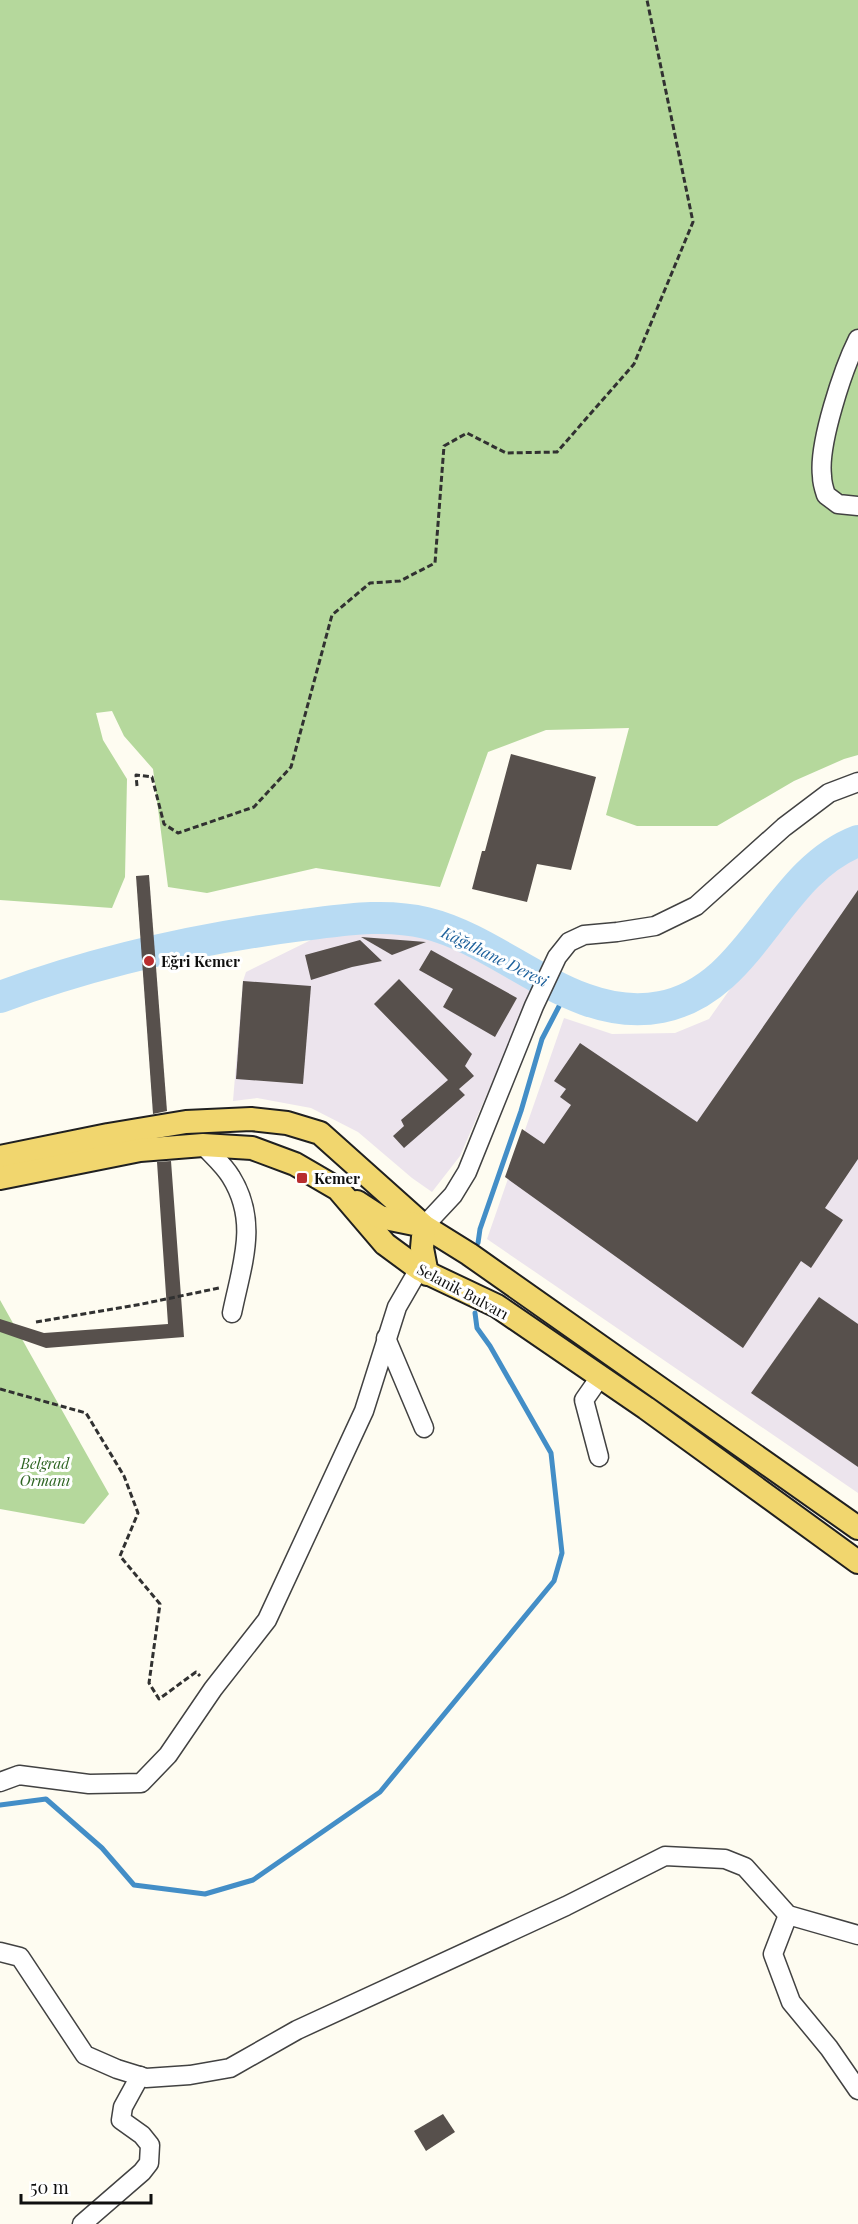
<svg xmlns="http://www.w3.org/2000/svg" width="858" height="2224" font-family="'Playfair Display',serif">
<rect width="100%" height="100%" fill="#fefcf1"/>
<g fill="#ece4ed">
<path d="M858,852V1493L487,1239L564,1018L612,1034L675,1033L709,1019L752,958L848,854Z"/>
<path d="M353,924H392L437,936L482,956L533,988L460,1156L432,1192L412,1178L358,1132L311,1108L257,1098L233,1101L243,981L246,972L317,937Z"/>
</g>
<g fill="#b5d89c">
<path d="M0,0H858V755L844,759L794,781L717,826H637L606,815L629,728L546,730L488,752L440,887L316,868L207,893L168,887L153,769L124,736L112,711L96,713L103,740L127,779L125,877L112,908L0,900Z"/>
<path d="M0,1300L109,1494L84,1524L0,1509Z"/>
</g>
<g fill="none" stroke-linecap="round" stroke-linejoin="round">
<g stroke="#438ec7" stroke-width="5">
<path d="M478,1243L480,1229L521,1111L542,1039L567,991"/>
<path d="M0,1805L46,1799L102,1848L134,1885L205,1894L253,1880L380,1792L554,1581L562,1553L551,1453L490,1346L477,1328L475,1313"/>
</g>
<path stroke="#b8dbf3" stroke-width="32" d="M0,997C97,961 200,938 303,925C344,920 385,913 426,923C505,942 574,1024 661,1007C753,989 774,873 858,841"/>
</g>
<g fill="#57504c">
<path d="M511,754L596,777L571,870L537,864L527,902L472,889L482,851H485Z"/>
<path d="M149,875L167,1111L153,1114L136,876Z"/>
<path d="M858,890V1159L825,1208L843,1220L811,1268L801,1261L743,1348L505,1177L522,1129L544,1144L571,1105L560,1097L566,1089L554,1081L580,1043L697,1122Z"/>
<path d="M361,937L426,942L392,955Z"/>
<path d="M360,940L382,961L352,967L311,980L305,955Z"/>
<path d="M431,950L517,998L495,1037L443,1007L453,989L419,970Z"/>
<path d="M399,979L472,1054L465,1066L474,1076L459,1089L465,1095L404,1148L393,1136L404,1126L401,1120L448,1080L374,1004Z"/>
<path d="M243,981L311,986L303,1084L236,1079Z"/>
<path d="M171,1161L184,1337L46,1348L0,1332V1319L44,1333L168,1324L157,1162Z"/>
<path d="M819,1297L858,1324V1467L751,1393Z"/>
<path d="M443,2114L455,2132L426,2151L414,2131Z"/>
</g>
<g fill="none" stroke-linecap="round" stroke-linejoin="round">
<defs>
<g id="minor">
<path d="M858,339C843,369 818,444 822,476C822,482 824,489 826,495L838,504L858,506"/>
<path d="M203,1145C212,1155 224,1165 231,1177C259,1222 242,1264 232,1313"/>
<path d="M424,1226L453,1195L467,1172L534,1006L557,957L569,942L584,935L617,932L655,926L696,906L784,827L829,793L858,782"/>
<path d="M386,1338L424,1428"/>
<path d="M599,1457L584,1400L600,1377"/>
<path d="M0,1782L19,1775L89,1784L141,1783L168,1755L213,1689L267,1620L364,1411L397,1307L419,1269"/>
<path d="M788,1915L773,1954L791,2002L829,2048L858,2090"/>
<path d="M0,1952L20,1957L85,2055L117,2069L146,2078L190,2075L230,2068L297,2030L566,1906L665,1856L725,1859L745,1867L788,1915L858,1935"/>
<path d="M82,2224L142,2172L149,2163L150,2145L142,2135L121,2120L123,2107L140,2076"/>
</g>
<g id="major">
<path d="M0,1157L108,1135L186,1122L251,1119L287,1123L320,1133L424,1226L469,1254L858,1528"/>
<path d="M0,1178L140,1150L203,1145L252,1148L295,1164L338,1189L385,1244L419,1269L497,1306L646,1408L858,1562"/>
<path d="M357,1202L380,1217L424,1226L422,1248L427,1274"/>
</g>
</defs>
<use href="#minor" stroke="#424242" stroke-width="21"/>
<use href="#major" stroke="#202020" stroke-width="26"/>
<g stroke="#313131" stroke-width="3" stroke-dasharray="6 3" stroke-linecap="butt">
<path d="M137,786L136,775L152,777L164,824L178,833L254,807L291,767L332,615L370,583L400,581L435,563L444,446L467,433L506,453L557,452L634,364L693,222L647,0"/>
<path d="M36,1322L142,1304L219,1288"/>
<path d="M0,1389L86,1413L124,1476L138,1513L120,1556L160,1604L149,1683L159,1699L196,1672L200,1676"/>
</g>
<use href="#minor" stroke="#fff" stroke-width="18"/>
<use href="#major" stroke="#f1d66e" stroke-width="22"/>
</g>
<g fill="#b82d2f" stroke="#fff" stroke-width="2">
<circle cx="149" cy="961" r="6"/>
<rect x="296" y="1172" width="12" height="12" rx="3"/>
</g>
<g text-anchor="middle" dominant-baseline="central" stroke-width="6" stroke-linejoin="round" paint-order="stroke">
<g font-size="15" font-weight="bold" fill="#0f0f0f" stroke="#fff" text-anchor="start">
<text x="161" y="961">Eğri Kemer</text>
<text x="314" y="1178">Kemer</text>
</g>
<g font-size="15" fill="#0f0f0f" stroke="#fff">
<text transform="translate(463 1291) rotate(28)">Selanik Bulvarı</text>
</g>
<g font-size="15" font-style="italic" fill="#2d6422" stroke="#fff">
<text x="45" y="1463">Belgrad<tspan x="45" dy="17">Ormanı</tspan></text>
</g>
<g font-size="16" font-style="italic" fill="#1d609b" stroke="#fff">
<text transform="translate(495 956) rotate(26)">Kâğıthane Deresi</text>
</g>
</g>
<path d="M21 2194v9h130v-9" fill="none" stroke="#0f0f0f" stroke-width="3"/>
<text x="30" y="2194" font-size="18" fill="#0f0f0f" stroke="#ffffff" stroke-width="4.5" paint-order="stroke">50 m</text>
</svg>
